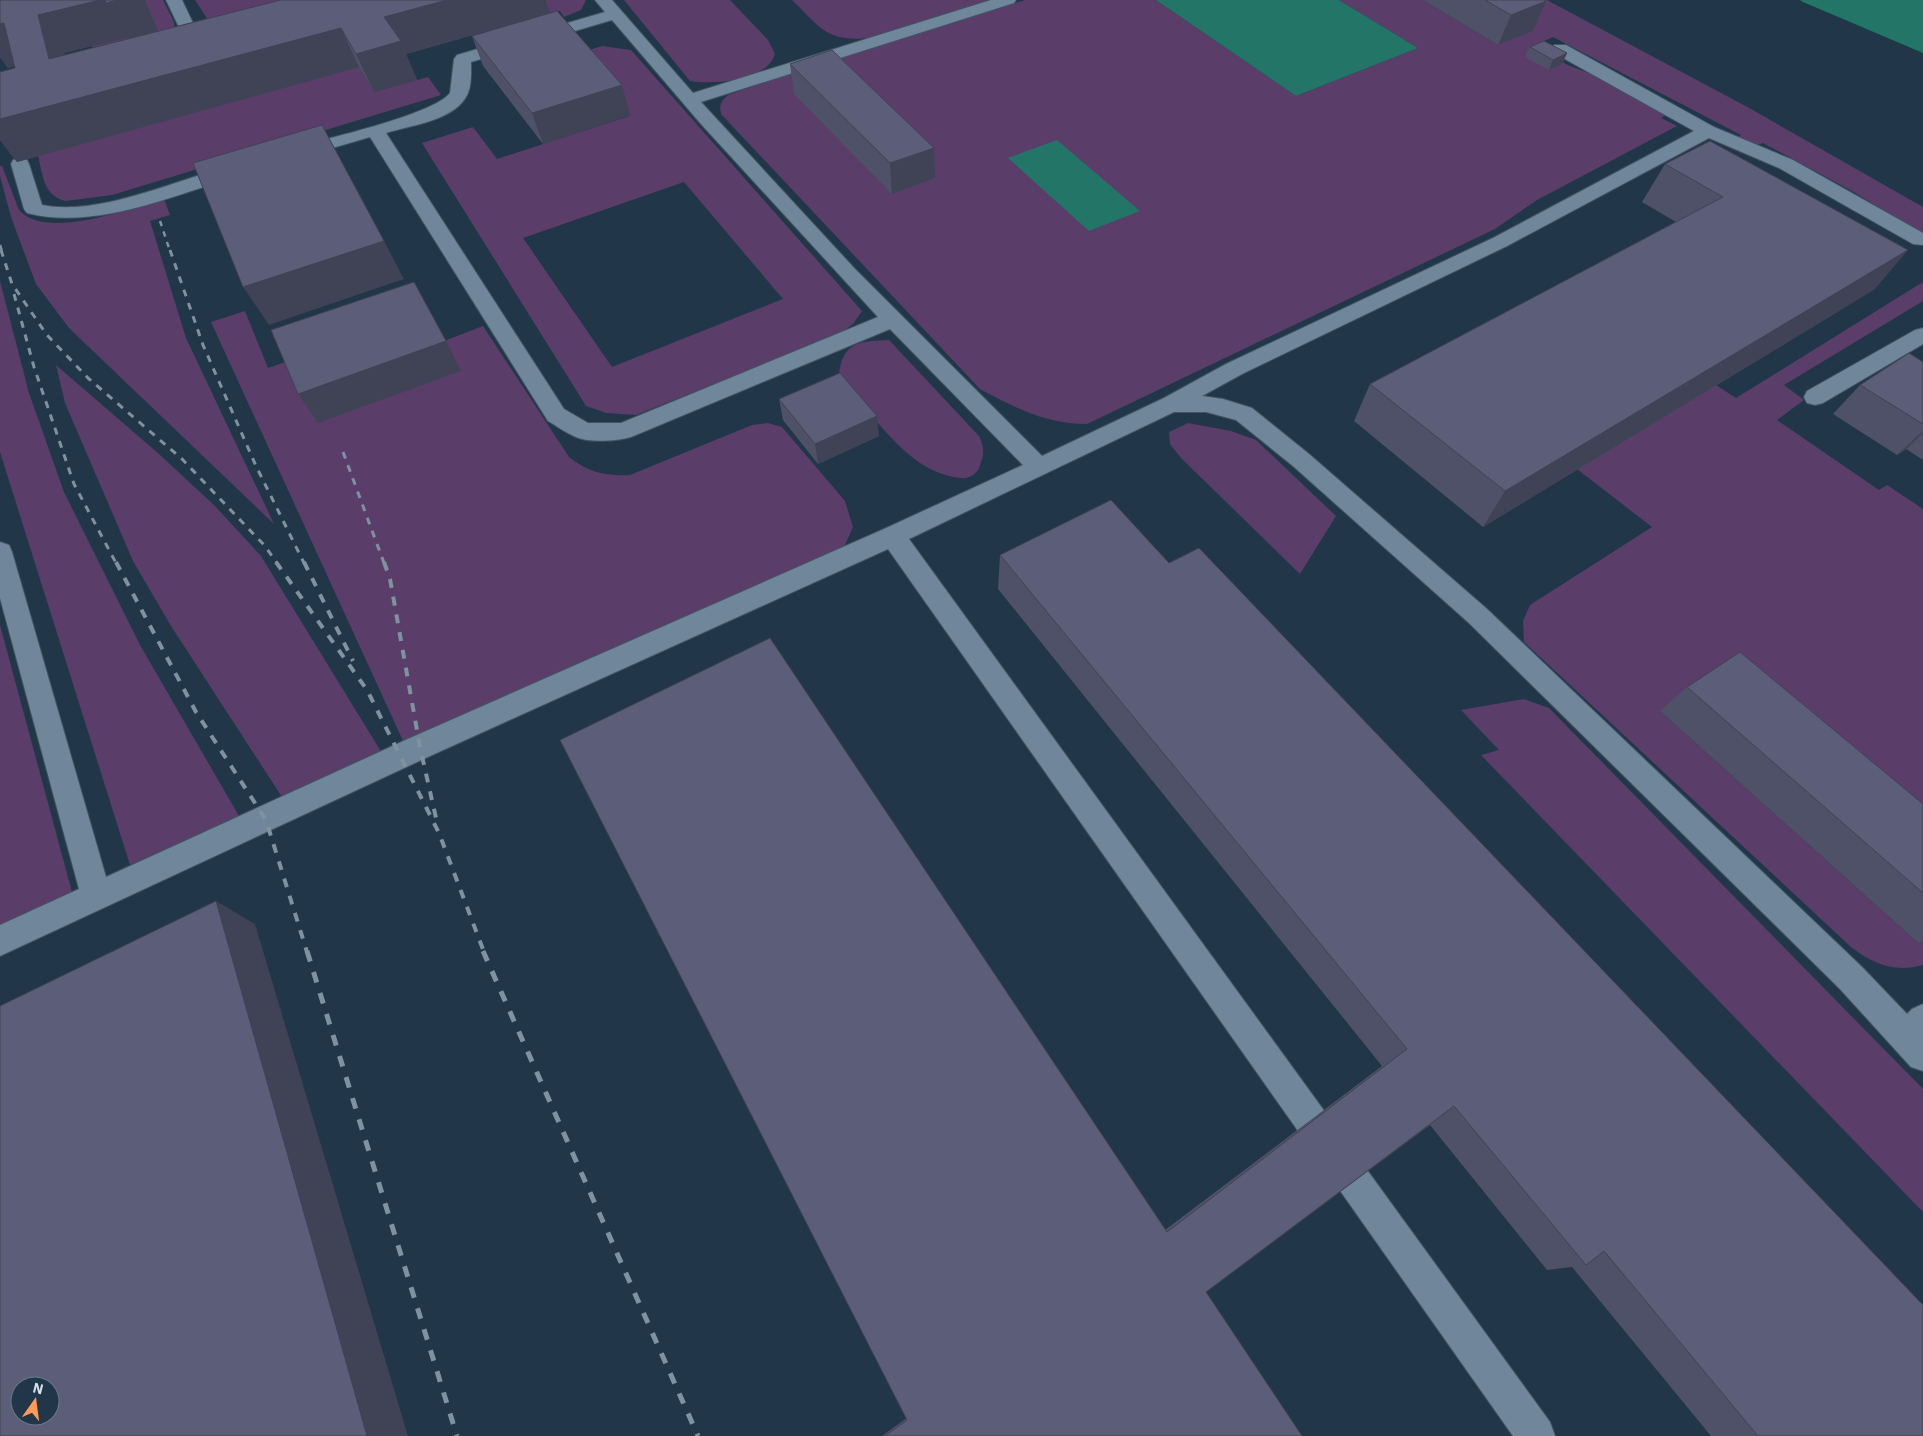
<svg xmlns="http://www.w3.org/2000/svg" width="1923" height="1436" font-family="'IBM Plex Sans',sans-serif">
<rect width="100%" height="100%" fill="#213648"/>
<g fill="#5a3e69" fill-rule="evenodd">
<path d="M145,0H163L174,22V30L98,60L92,46L129,37Z"/>
<path d="M195,0H320L208,20Z"/>
<path d="M540,0H586L581,10L564,17L560,11L550,13Z"/>
<path d="M624,0H730L768,40L775,54C767,81 714,85 690,81Z"/>
<path d="M792,0H992L869,38C826,42 821,28 792,0Z"/>
<path d="M1025,0H1156L1296,96L1418,48L1339,0H1423L1498,45L1479,0H1547L1751,109L1923,207V234L1852,191L1763,143L1752,147L1735,139L1741,135L1553,37L1533,46L1568,65L1629,89L1670,112L1661,118L1677,126L1537,200L1495,229L1087,424C1045,424 1016,408 980,389L721,114C719,105 721,101 728,95L853,52Z"/>
<path d="M602,46L631,50L862,311L853,324L839,334L636,415L606,413L586,406L422,143L473,127L497,159L629,116L576,54ZM684,182L783,299L612,367L523,238Z"/>
<path d="M359,67L374,92L428,77L441,95L112,195L66,201C43,196 43,175 38,156Z"/>
<path d="M0,166H2L19,210C46,241 130,208 164,199L170,215L150,221L186,338L274,524L69,328L36,284L11,217L0,176Z"/>
<path d="M0,281L29,393L64,492L140,645L239,816L130,865L0,452Z"/>
<path d="M1923,282V301L1784,385L1804,400L1777,420L1879,490L1887,485L1923,509V858L1660,711L1918,943L1923,939V965C1895,973 1873,964 1851,947L1524,642L1523,621L1530,605L1652,527L1577,469L1716,385L1736,398Z"/>
<path d="M245,311L268,368L291,360L444,341L483,326L569,457C589,473 606,476 630,475L752,425L768,423L782,427L845,501L853,527L844,547L404,743L211,322Z"/>
<path d="M889,340L979,436C985,448 984,456 979,468C976,475 968,479 961,478C920,474 895,442 870,414C859,401 848,389 839,375C842,342 860,341 889,340Z"/>
<path d="M56,365L159,454L215,506L261,556L382,753L282,797L171,626L133,561L65,403Z"/>
<path d="M1188,423L1231,431L1256,440L1336,516L1300,574L1181,458L1170,444L1169,432Z"/>
<path d="M0,625L72,892L0,926Z"/>
<path d="M1524,699L1549,708L1923,1089V1212L1481,755L1499,750L1461,710Z"/>
</g>
<g fill="#237568">
<path d="M1156,0H1339L1418,48L1296,96Z"/>
<path d="M1800,0H1923V53L1803,2Z"/>
<path d="M1057,140L1140,211L1089,231L1008,158Z"/>
</g>
<g fill="none" stroke-linecap="round" stroke-linejoin="round">
<defs>
<g id="minor">
<path d="M166,0H182L203,44L201,48H189Z"/>
<path d="M595,0H612L693,93L991,0H1016L1014,3L701,102L855,269L1042,456L1164,398L1226,364L1493,238L1694,131L1554,53L1552,49L1554,45H1566L1714,127L1793,160L1923,233V245L1913,244L1779,168L1709,138L1507,246L1242,374L1202,396L1223,399L1252,408L1309,454L1487,609L1862,967L1907,1014L1912,1009L1923,1004V1071L1911,1067L1840,989L1469,623L1293,466L1236,420L1206,412H1174L909,539L1550,1422L1555,1436H1513L888,549L430,756L0,956V925L79,889L0,598V542L9,545L12,552L106,877L410,738L884,529L1023,465L890,329L631,437C617,441 590,443 576,437C566,433 557,426 548,421L370,137L295,159L288,157L286,153L288,149C321,140 433,115 450,93L454,59L457,55L605,12ZM612,20L701,124L878,317L621,423H588L564,409L386,133C411,125 456,121 468,93C472,83 471,72 471,62Z"/>
<path d="M20,158L27,160L29,164L42,205C100,217 180,178 237,164L244,166L246,170L244,174C177,194 96,231 27,213L24,209L11,164L13,160Z"/>
<path d="M1923,328V344L1823,403L1815,405L1807,403L1804,397L1807,391L1915,330Z"/>
</g>
</defs>
<use href="#minor" stroke="#425463" stroke-width="2"/>
<use href="#minor" fill="#6f869b" fill-rule="evenodd"/>
<g stroke="#8091a0" stroke-width="2.5" stroke-dasharray="5.5 5.5" stroke-linecap="butt">
<path d="M160,221L170,251"/>
<path d="M0,245L2,251"/>
</g>
<g stroke="#8091a0" stroke-width="3" stroke-dasharray="7 7" stroke-linecap="butt">
<path d="M1,250L12,284L47,335L88,378L182,459L265,546L277,563"/>
<path d="M170,250L203,345L256,466L304,563"/>
<path d="M14,294L34,367L74,484L116,563"/>
<path d="M343,452L384,563"/>
</g>
<g stroke="#8091a0" stroke-width="4" stroke-dasharray="9 9" stroke-linecap="butt">
<path d="M116,562L196,712L266,820L307,952"/>
<path d="M276,562L367,690L439,833L484,952"/>
<path d="M304,562L353,661"/>
<path d="M384,562L390,579L420,747L436,818"/>
</g>
<g stroke="#8091a0" stroke-width="5" stroke-dasharray="11 11" stroke-linecap="butt">
<path d="M307,951L457,1436"/>
<path d="M483,951L698,1436"/>
</g>
</g>
<g fill="#4f5168" fill-rule="evenodd">
<path d="M0,0H145L158,31L281,0H546L550,13L630,115L543,144L483,66L472,36L522,21L406,54L417,80L374,92L359,67L17,162L0,140V72L15,68L14,66L8,68L0,57ZM128,37L129,39L65,55L64,53Z"/>
<path d="M1423,0H1544L1546,1L1533,31L1498,45Z"/>
<path d="M1530,47L1567,53L1562,64L1549,70L1525,57Z"/>
<path d="M790,64L935,178L892,194L794,94Z"/>
<path d="M1710,141L1875,289L1483,527L1354,421L1370,384L1676,222L1642,202L1665,164Z"/>
<path d="M1923,362V460L1906,449L1897,455L1833,414L1860,385Z"/>
<path d="M779,399L879,436L818,464L783,420Z"/>
<path d="M1000,555L1923,1436H1711L1572,1267L1547,1270L1430,1125L1206,1292L1302,1436H882L1165,1230L1382,1066L998,589Z"/>
<path d="M1687,687L1923,804V941L1918,943L1660,711Z"/>
</g>
<g fill="#404255">
<path d="M100,0H145L159,33L130,41L128,37L64,53L77,98L49,59L38,15Z"/>
<path d="M447,0H546L550,13L406,54L417,80L374,92L356,54L384,17Z"/>
<path d="M1546,1L1533,31L1498,45L1511,15Z"/>
<path d="M4,23L32,61L8,68L0,57V24Z"/>
<path d="M341,28L359,67L17,162L0,140V119Z"/>
<path d="M1567,53L1562,64L1549,70L1553,60Z"/>
<path d="M622,85L630,115L543,144L532,113Z"/>
<path d="M934,148L935,178L892,194L890,163Z"/>
<path d="M384,241L404,279L269,325L243,287Z"/>
<path d="M1908,250L1875,289L1483,527L1505,491Z"/>
<path d="M446,341L461,371L318,423L298,394Z"/>
<path d="M877,416L879,436L818,464L815,444Z"/>
<path d="M1923,431V433L1906,449L1897,455Z"/>
<path d="M216,901L255,924L408,1436H367Z"/>
</g>
<g fill="#5c5e79" stroke="#404255" fill-rule="evenodd">
<path d="M0,0H100L38,15L49,59L281,0H447L384,17L401,41L356,54L341,28L0,119V72L15,68L4,23L0,24Z"/>
<path d="M105,0H117L106,3Z"/>
<path d="M1485,0H1544L1546,1L1511,15Z"/>
<path d="M557,11L622,85L532,113L472,36Z"/>
<path d="M1544,41L1567,53L1553,60L1530,47Z"/>
<path d="M832,50L934,148L890,163L790,64Z"/>
<path d="M322,125L384,241L243,287L193,163Z"/>
<path d="M1710,141L1908,250L1505,491L1370,384L1723,197L1665,164Z"/>
<path d="M414,282L446,341L298,394L271,330Z"/>
<path d="M1909,353L1923,362V424L1860,385Z"/>
<path d="M840,373L877,416L815,444L779,399Z"/>
<path d="M1111,500L1169,563L1199,548L1923,1305V1436H1758L1604,1251L1586,1265L1454,1106L1206,1292L1302,1436H885L907,1420L560,740L770,638L1167,1232L1407,1049L1000,555Z"/>
<path d="M1740,652L1923,804V893L1687,687Z"/>
<path d="M216,901L367,1436H0V1006ZM20,1386H50V1416H20Z"/>
</g>
<g transform="translate(35 1401) rotate(14)"><circle r="24" fill="#213648" stroke="#697a8a"/>
<path d="M0-4L9 19L0 12L-9 19Z" fill="#fe9b59"/>
<text y="-8" font-size="14" font-weight="bold" text-anchor="middle" fill="#d4e1ed">N</text>
</g>
</svg>
